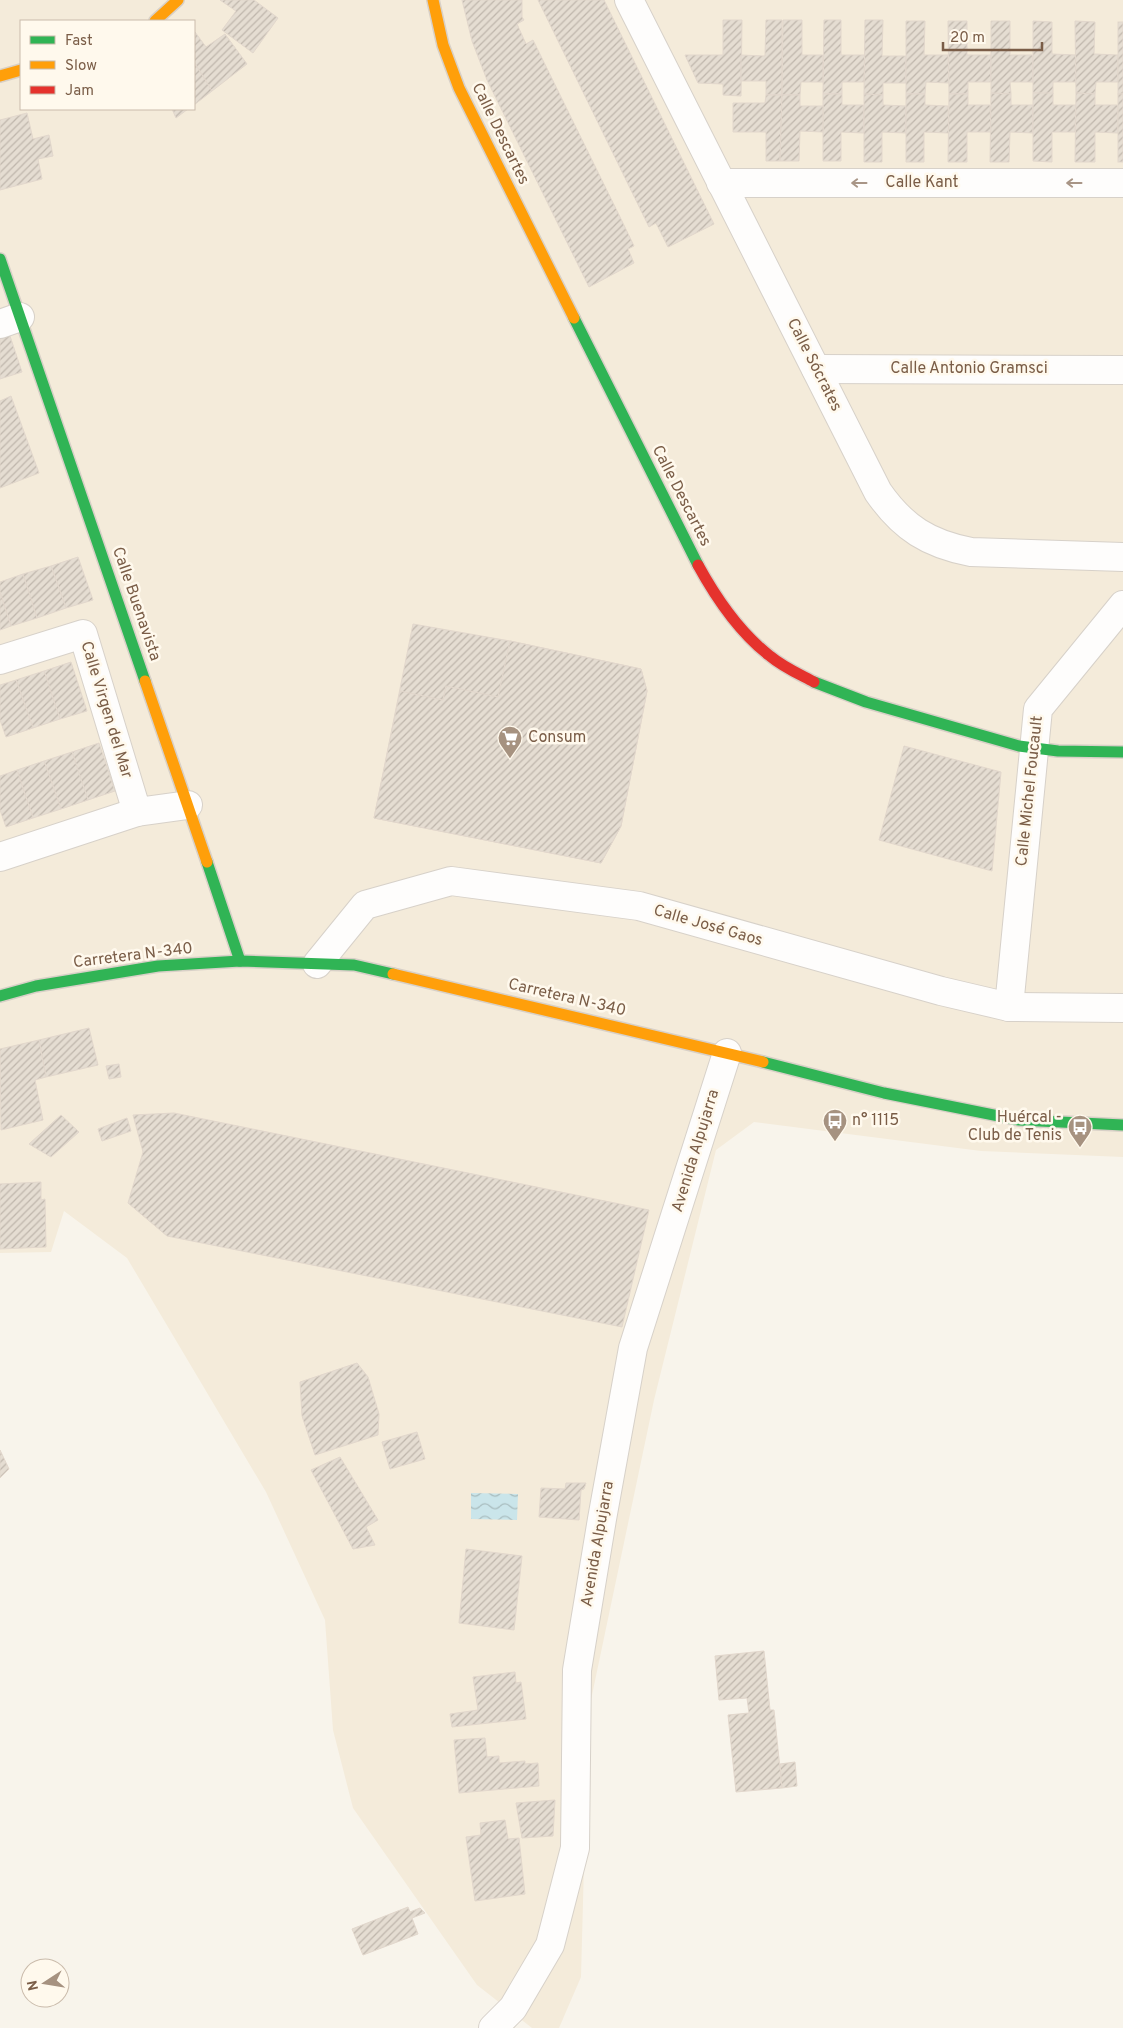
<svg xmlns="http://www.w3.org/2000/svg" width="1123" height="2028" font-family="Overpass,sans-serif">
<defs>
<pattern id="water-waves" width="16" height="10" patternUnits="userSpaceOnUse" patternTransform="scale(1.25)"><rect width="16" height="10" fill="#cae5ea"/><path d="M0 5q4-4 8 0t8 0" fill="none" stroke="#a9bdbf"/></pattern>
<pattern id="building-hatch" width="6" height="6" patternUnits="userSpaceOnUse" patternTransform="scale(1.25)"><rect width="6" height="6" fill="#e5ddd2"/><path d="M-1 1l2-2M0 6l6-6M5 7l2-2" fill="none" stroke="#bfb6ac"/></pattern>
</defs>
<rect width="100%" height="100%" fill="#f8f4eb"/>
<path fill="#f4ebda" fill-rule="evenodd" d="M0,0H1123V1157L981,1151L754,1122L716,1150L654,1400L588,1714L581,1977L559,2028H532L477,1985L353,1808L333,1730L325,1620L266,1492L127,1258L64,1211L51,1252L0,1253ZM21,21H194V109H21Z"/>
<path fill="url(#water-waves)" d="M471,1493L518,1494L517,1520L471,1519Z"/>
<g fill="url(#building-hatch)" stroke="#e2d7cc">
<path d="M220,0H254L278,18L253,53L222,30L236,11Z"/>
<path d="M462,0H522V17L524,20L517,24L526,44L533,40L621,219L634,246L628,249L634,263L589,287L487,80L472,41Z"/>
<path d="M538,0H604L714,224L668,247L656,223L649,227Z"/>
<path d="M723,20H742L741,96L723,95V84L698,83L685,55H723Z"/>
<path d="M766,20H782V95H766V81H741V55L765,56Z"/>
<path d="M783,20H802V55H823V82H801L800,95H782Z"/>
<path d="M824,20H841V55H865L864,82H842V94H823Z"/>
<path d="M865,20H883L882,56H906V83H883V95L864,94Z"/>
<path d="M906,21H925L924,55H948L949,83L926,82L925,94H906Z"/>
<path d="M948,21H967V55H991V82H968V94H949Z"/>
<path d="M991,21H1010V55H1033V82H1010L1011,94L991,93Z"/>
<path d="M1033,21L1052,22V54L1076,55V82H1053V94L1033,93Z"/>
<path d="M1075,21L1095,22L1094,54L1118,55V82H1096L1095,94L1076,93Z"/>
<rect x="1118" y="22" width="5" height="72"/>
<path d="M195,32L206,47L225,34L247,64L212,91L194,62Z"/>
<path d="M194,62L212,91L194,105Z"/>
<path d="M991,93L1011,94V105H1033V133L1010,132L1009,162H990Z"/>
<path d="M1033,93H1053V105H1076L1075,132H1052V162L1033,161Z"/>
<path d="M1076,93L1095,94V105H1118V133L1095,132V162H1075Z"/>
<path d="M823,94H842V105H864V133L841,132V161H823Z"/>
<path d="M864,94L883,95V105L906,106V133L882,132V162H864Z"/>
<path d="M906,94H925V105L948,106L949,133L924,132V162H906Z"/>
<path d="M949,94H968V105H990L991,132H967V162H948Z"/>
<rect x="1118" y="94" width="5" height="68"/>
<path d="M766,95H782L780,161H766V132H733V103H765Z"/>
<path d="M782,95H800V106H823V132L800,131L799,161H780Z"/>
<path d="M172,109H188L176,118Z"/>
<path d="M27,113L33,139L49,135L53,156L38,159L42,179L0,190V120Z"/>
<path d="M9,333L22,372L0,379V336Z"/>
<path d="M11,396L39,473L0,488V401Z"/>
<path d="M78,557L93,600L66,608L51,566Z"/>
<path d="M51,566L66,608L37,618L23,574Z"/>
<path d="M23,574L37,618L11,626L0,592V582Z"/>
<path d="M0,592L11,626L0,630Z"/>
<path d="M413,624L510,641L641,669L647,691L621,826L601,863L374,818Z"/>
<path d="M510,641L641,669L647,691L621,826L601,863L374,818L400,691L443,700L446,686L498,697Z"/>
<path d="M71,662L87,711L60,719L44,671Z"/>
<path d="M44,671L60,719L33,728L16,680Z"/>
<path d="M16,680L33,728L6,737L0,720V685Z"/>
<path d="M99,743L115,791L88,800L72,752Z"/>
<path d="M904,746L1001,772L992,871L879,840Z"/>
<path d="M72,752L88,800L61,809L44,761Z"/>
<path d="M44,761L61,809L33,818L17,770Z"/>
<path d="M17,770L33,818L6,827L0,810V776Z"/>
<path d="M89,1028L98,1065L46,1077L39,1040Z"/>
<path d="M39,1040L46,1077L35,1080L43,1120L1,1130L0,1049Z"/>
<path d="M119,1064L121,1077L109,1079L106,1066Z"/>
<path d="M174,1113L649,1210L622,1327L167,1236L128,1203L143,1152L133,1115Z"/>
<path d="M61,1115L79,1132L51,1157L29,1144Z"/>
<path d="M127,1118L131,1131L102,1141L98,1129Z"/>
<path d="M41,1182V1200L45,1199L46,1247L0,1249V1184Z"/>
<path d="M357,1363L368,1377L379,1414L378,1435L315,1455L302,1416L300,1382Z"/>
<path d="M417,1432L425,1459L390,1469L382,1442Z"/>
<path d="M0,1450L9,1469L0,1478Z"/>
<path d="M340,1457L378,1520L366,1527L375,1545L353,1549L311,1470Z"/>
<path d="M566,1483H586L584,1489L581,1490L579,1520L539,1517L541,1488L565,1489Z"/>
<path d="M466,1549L522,1556L514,1630L459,1623Z"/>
<path d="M764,1651L770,1710H774L782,1788L736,1792L728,1715L749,1713L747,1698L719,1700L715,1656Z"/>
<path d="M515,1672L516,1683L521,1682L526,1719L452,1727L450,1714L478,1710L473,1677Z"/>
<path d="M485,1738L487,1757L499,1756V1763L525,1761V1764L538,1763L539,1786L459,1793L454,1740Z"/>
<path d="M795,1762L797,1786L782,1788L780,1764Z"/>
<path d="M555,1800L553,1836L522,1838L516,1803Z"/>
<path d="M505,1820L508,1839L519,1838L525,1894L475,1901L466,1837L481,1835L480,1823Z"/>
<path d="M408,1907L410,1912L420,1908L425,1913L412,1918L418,1934L363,1955L352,1929Z"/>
</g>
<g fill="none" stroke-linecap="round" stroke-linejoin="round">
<defs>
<g id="street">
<path d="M629,0L878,492C903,528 929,544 971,552L1123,557"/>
<path d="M721,183H1123"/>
<path d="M0,324L20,317"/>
<path d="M816,369L1123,370"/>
<path d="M0,660L83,634L137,812"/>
<path d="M0,857L137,812L188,805"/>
<path d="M317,964L365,905L451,881L639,906L941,991L1009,1007L1123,1008"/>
<path d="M1009,1007L1038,709L1123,605"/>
<path d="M493,2028L513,2008L550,1945L575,1848L577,1670L602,1519L633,1348L727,1053"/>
</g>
<g id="fast">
<path d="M0,259L145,681"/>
<path d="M574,318L698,565"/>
<path d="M814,682L866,702L1019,746L1058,751L1123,752"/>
<path d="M207,862L240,961"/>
<path d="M0,996L36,986L158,966L240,961L354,965L393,974"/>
<path d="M763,1062L884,1093L1019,1120L1123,1125"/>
</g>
<g id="slow">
<path d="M433,0L443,45L459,88L574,318"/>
<path d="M155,21L178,0"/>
<path d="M0,76L21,70"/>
<path d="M145,681L207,862"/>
<path d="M393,974L763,1062"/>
</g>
<path id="jam" d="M698,565C716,598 740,633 770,656C783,667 799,674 814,682"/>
</defs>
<use href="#street" stroke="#d7d1c9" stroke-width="30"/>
<use href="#fast" stroke="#d8d0c7" stroke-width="14"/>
<use href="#slow" stroke="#d8d0c7" stroke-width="14"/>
<use href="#jam" stroke="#d8d0c7" stroke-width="14"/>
<use href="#street" stroke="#fefdfc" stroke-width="28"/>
<use href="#fast" stroke="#30b455" stroke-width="11"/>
<use href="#slow" stroke="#ff9f0a" stroke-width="11"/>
<use href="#jam" stroke="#e5322d" stroke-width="11"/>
</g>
<defs><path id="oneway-shaft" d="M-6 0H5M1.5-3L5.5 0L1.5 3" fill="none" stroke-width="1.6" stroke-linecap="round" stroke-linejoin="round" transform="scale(1.25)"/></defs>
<g stroke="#a89586">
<use href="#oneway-shaft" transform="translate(859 183) rotate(-180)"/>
<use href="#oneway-shaft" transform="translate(1074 183) rotate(-180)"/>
</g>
<defs>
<symbol id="supermarket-pin" viewBox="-11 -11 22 30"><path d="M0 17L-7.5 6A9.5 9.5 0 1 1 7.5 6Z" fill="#a69280" stroke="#fff9ed"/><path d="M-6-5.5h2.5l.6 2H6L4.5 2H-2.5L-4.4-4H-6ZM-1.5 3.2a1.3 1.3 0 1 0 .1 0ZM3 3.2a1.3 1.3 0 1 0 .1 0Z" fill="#fff"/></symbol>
<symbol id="bus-pin" viewBox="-11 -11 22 30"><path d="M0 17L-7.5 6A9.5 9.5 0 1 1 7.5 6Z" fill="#a69280" stroke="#fff9ed"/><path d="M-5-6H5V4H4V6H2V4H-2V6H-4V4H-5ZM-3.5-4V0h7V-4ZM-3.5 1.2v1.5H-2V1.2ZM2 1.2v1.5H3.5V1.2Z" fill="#fff"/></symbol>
</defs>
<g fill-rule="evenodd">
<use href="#supermarket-pin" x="496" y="724" width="28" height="38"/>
<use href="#bus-pin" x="821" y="1107" width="28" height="38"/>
<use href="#bus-pin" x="1066" y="1113" width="28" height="38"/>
</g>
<g text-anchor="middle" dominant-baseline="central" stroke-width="5" stroke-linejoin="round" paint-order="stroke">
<g font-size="16" fill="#7a5d47" stroke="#fff9ed">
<text transform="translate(500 134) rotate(64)">Calle Descartes</text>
<text x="922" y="183">Calle Kant</text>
<text transform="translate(814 365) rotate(63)">Calle Sócrates</text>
<text x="969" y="369">Calle Antonio Gramsci</text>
<text transform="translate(681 496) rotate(63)">Calle Descartes</text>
<text transform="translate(136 604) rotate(71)">Calle Buenavista</text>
<text transform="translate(106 710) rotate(73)">Calle Virgen del Mar</text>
<text transform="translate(1030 791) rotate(-84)">Calle Michel Foucault</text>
<text transform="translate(708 926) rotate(16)">Calle José Gaos</text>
<text transform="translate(133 956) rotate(-7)">Carretera N-340</text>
<text transform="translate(567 998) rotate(13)">Carretera N-340</text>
<text transform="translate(696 1151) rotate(-73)">Avenida Alpujarra</text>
<text transform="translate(598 1544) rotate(-80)">Avenida Alpujarra</text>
</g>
<g font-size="16" fill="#7a5d47" stroke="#fff9ed" text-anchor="start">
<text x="528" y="738">Consum</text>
<text x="1062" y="1118" text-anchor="end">Huércal -<tspan x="1062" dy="18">Club de Tenis</tspan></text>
<text x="852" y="1121">n° 1115</text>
</g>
</g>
<rect x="20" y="20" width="175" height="90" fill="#fff9ed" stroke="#cabbab"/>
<rect x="30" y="36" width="25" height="8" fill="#30b455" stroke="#cabbab"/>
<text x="65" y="45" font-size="15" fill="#7a5d47">Fast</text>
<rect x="30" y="61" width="25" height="8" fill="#ff9f0a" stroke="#cabbab"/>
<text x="65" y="70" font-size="15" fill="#7a5d47">Slow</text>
<rect x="30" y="86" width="25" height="8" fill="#e5322d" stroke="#cabbab"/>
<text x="65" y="95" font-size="15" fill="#7a5d47">Jam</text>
<g transform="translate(45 1983) rotate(258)"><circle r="24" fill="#fff9ed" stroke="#cabbab"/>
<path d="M0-4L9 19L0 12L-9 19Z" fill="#a69280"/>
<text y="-8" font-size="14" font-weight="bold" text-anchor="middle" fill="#7a5d47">N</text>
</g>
<path d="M943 42v8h99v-8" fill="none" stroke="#7a5d47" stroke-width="2.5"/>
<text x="950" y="42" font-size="15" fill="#7a5d47" stroke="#fff9ed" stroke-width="4" paint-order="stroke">20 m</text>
</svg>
